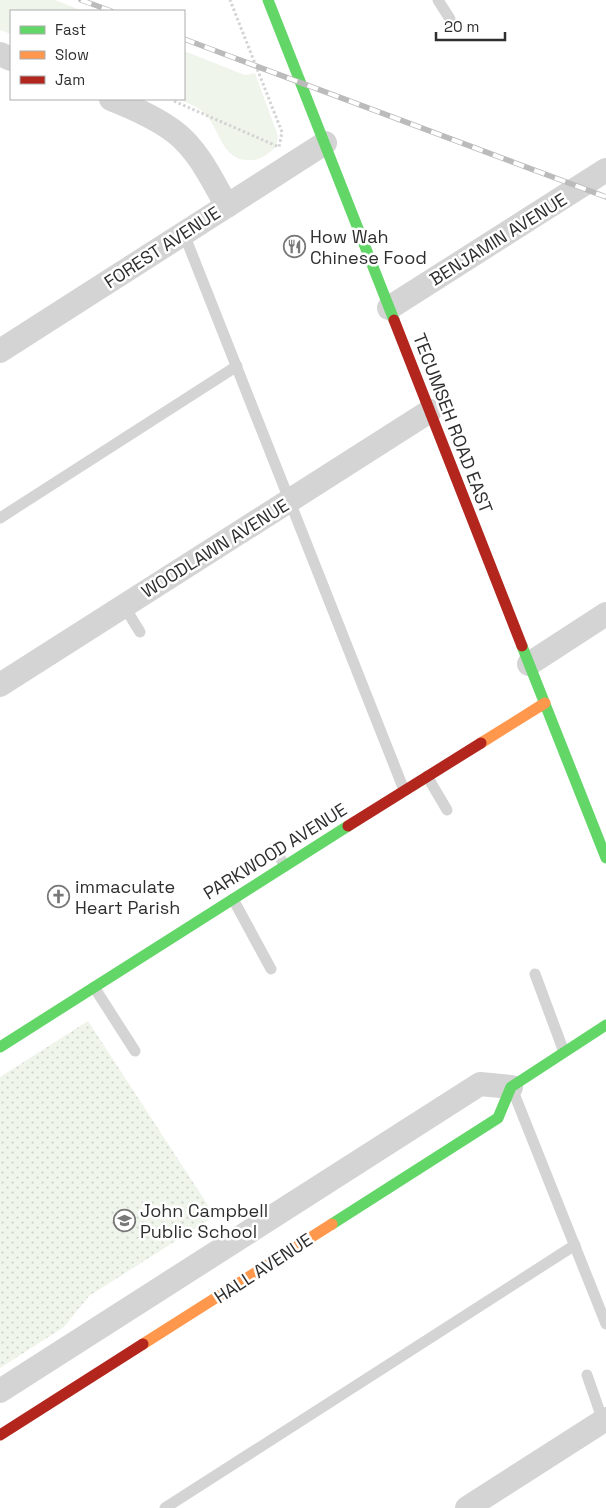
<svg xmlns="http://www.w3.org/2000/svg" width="606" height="1508" font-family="'Space Grotesk',sans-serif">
<defs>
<pattern id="grass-dots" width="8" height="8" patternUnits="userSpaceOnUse" patternTransform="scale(1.25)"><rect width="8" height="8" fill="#f0f5ec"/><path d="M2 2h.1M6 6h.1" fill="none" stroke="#ced2cb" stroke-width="1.8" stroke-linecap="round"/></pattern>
</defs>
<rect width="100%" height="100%" fill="#fff"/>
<path fill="url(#grass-dots)" d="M88,1021L215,1216L89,1296L64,1327L0,1368V1077Z"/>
<g fill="#f0f5ec">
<path d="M0,0H55L83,11H11V34L0,30Z"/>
<path d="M184,51L245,75L255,73L278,136L276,147C267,155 258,162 245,160C220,157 220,127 203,112C197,106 186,103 179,99H184Z"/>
</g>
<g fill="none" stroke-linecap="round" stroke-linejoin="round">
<path stroke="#d4d4d4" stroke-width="3" stroke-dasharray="2.5 2.5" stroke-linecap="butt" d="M174,101L279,147L282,132L230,0"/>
<g stroke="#d4d4d4" stroke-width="11">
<path d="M438,0L450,19"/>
<path d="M184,234L404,790"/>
<path d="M0,518L237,366"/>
<path d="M124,606L140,632"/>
<path d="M427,776L447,810"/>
<path d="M274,848L285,866"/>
<path d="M233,899L271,969"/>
<path d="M535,974L564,1052"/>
<path d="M94,987L135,1051"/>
<path d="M513,1091L606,1324"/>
<path d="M587,1375L603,1421"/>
<path d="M165,1508L575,1245"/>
</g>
<g stroke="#d4d4d4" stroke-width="24">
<path d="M0,54L11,59"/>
<path d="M111,99C134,108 157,118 176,133C199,151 213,182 227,206"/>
<path d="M389,308L606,170"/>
<path d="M0,351L325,143"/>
<path d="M529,664L606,614"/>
<path d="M0,685L430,411"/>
<path d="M0,1391L480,1084L511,1087"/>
<path d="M467,1508L606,1419"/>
</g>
<g stroke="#63d668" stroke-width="11">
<path d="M268,0L394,320"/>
<path d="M522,646L606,858"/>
<path d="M0,1047L348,826"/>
<path d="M332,1224L498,1118L511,1087L606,1025"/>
</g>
<g stroke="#ff974d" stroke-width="11">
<path d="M481,743L545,703"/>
<path d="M143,1344L332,1224"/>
</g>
<g stroke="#b3261e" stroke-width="11">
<path d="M394,320L522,646"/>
<path d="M348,826L481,743"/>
<path d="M0,1435L143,1344"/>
</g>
<defs>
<g id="rail">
<path d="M81,0L111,11"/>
<path d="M184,39L606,197"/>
</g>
</defs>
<use href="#rail" stroke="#bbb" stroke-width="5.5"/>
<use href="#rail" stroke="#fff" stroke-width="4" stroke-dasharray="11" stroke-linecap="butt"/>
</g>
<defs>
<symbol id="restaurant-ring" viewBox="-11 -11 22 22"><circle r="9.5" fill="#fff" stroke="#787878" stroke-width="1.5"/><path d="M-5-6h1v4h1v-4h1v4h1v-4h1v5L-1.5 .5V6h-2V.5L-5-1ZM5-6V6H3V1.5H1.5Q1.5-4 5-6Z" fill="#787878"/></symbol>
<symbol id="church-ring" viewBox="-11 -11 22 22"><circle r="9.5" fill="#fff" stroke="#787878" stroke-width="1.5"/><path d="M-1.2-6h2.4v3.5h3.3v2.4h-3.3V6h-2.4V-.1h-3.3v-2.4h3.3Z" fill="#787878"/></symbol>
<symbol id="school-ring" viewBox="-11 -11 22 22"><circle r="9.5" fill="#fff" stroke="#787878" stroke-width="1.5"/><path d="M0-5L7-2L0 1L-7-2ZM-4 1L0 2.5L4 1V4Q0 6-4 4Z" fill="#787878"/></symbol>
</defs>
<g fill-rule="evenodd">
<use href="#restaurant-ring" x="282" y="234" width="25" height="25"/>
<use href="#church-ring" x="46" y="884" width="25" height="25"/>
<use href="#school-ring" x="112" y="1208" width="25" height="25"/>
</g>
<g text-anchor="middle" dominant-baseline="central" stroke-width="5" stroke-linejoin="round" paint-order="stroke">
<g font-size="18" fill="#2f2f2f" stroke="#fff" text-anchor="start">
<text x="310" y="236">How Wah<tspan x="310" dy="21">Chinese Food</tspan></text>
<text x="75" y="886">immaculate<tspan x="75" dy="21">Heart Parish</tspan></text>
<text x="140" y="1210">John Campbell<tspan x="140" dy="21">Public School</tspan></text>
</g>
<g font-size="18" fill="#2f2f2f" stroke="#fff">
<text transform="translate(498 239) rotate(-32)">BENJAMIN AVENUE</text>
<text transform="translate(162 247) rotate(-33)">FOREST AVENUE</text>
<text transform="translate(453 423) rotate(69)">TECUMSEH ROAD EAST</text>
<text transform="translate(215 548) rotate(-32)">WOODLAWN AVENUE</text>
<text transform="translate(275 851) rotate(-32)">PARKWOOD AVENUE</text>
<text transform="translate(263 1268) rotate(-33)">HALL AVENUE</text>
</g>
</g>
<rect x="10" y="10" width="175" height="90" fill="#ffffff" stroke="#acacac"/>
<rect x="20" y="26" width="25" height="8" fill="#63d668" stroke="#acacac"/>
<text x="55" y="35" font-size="15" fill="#2f2f2f">Fast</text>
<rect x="20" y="51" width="25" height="8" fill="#ff974d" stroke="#acacac"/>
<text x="55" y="60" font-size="15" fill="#2f2f2f">Slow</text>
<rect x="20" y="76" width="25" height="8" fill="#b3261e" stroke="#acacac"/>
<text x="55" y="85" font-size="15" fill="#2f2f2f">Jam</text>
<path d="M436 32v8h69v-8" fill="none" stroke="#2f2f2f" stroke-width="2.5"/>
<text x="444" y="32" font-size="15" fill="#2f2f2f" stroke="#ffffff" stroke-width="4" paint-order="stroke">20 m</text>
</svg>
